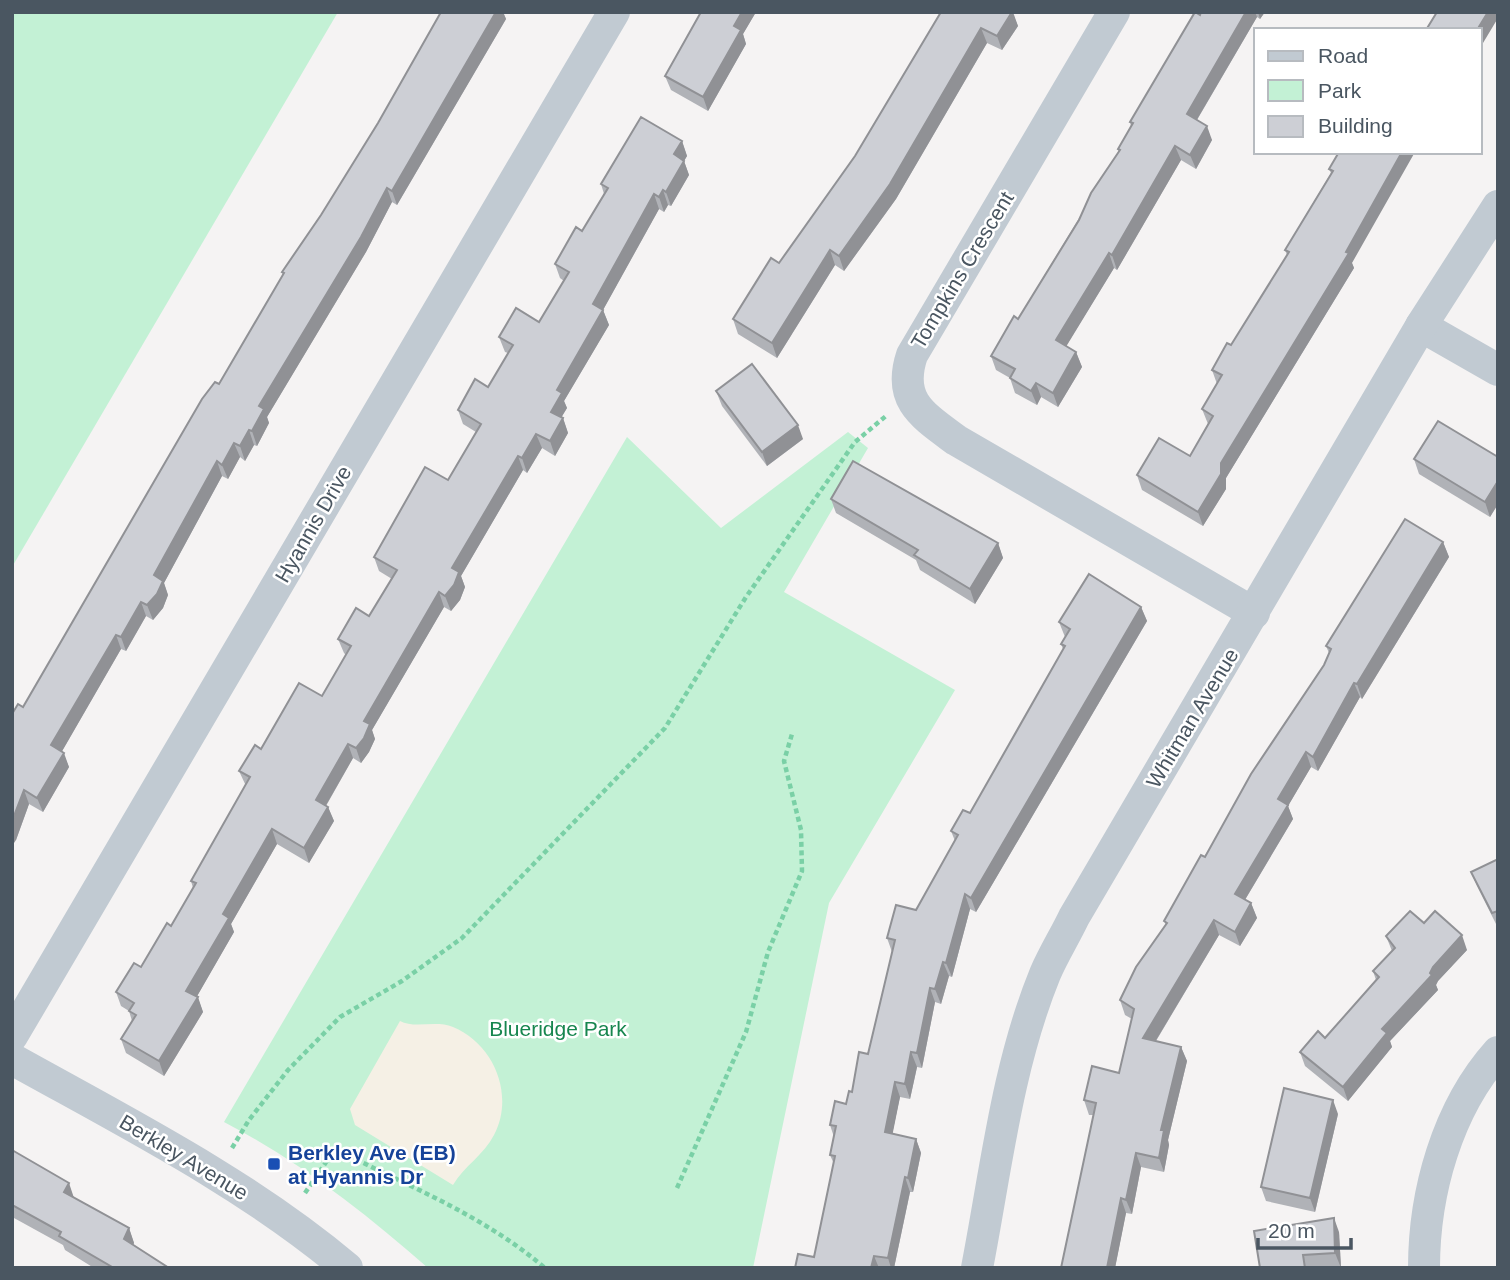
<svg xmlns="http://www.w3.org/2000/svg" width="1510" height="1280" font-family="Helvetica,sans-serif">
<rect width="100%" height="100%" fill="#f5f3f3"/>
<g fill="#c3f1d5">
<path d="M12,12H338L12,567Z"/>
<path d="M848,432L868,448L784,592L955,690L829,903L753,1268H428C364,1212 299,1161 224,1122L627,437L721,528Z"/>
</g>
<path fill="#f5f0e5" d="M400,1021C414,1029 436,1020 453,1027C494,1044 515,1095 494,1135C484,1155 464,1166 453,1185L355,1125L350,1109Z"/>
<g fill="none" stroke-linecap="round" stroke-linejoin="round">
<g stroke="#7ad0a6" stroke-width="4.5" stroke-dasharray="5 3.5" stroke-linecap="butt">
<path d="M232,1148L249,1120L288,1070L340,1017L402,981L462,938L665,728L746,597L855,442L886,416"/>
<path d="M677,1188L746,1032L768,952L802,871L801,830L784,761L792,734"/>
<path d="M305,1193L335,1149C408,1186 483,1215 545,1268"/>
</g>
<g stroke="#c1cad2" stroke-width="32">
<path d="M1114,12L912,355C897,400 922,415 956,440L1254,613"/>
<path d="M1421,326L1498,370"/>
<path d="M12,1036L614,12"/>
<path d="M12,1059C127,1123 246,1183 347,1268"/>
<path d="M977,1268C996,1170 1007,1067 1045,974C1053,955 1065,936 1074,917L1421,326L1498,206"/>
<path d="M1424,1268C1424,1193 1447,1109 1498,1052"/>
</g>
</g>
<g fill="#b0b2b7">
<path d="M441,12H503L506,19L397,205L392,202L366,252L267,417L269,423L257,446L254,445L245,461L240,457L228,479L222,476L164,583L168,595L163,608L153,620L146,616L126,651L121,649L62,751L69,767L43,812L29,804L16,840L23,707L219,384L283,275L282,272L321,215L378,123Z"/>
<path d="M701,12H756L743,34L746,44L708,111L671,90L665,76Z"/>
<path d="M936,12H1012L1018,26L1002,50L987,43L896,199L844,271L835,265L777,358L738,334L733,319L779,263L855,156L940,15Z"/>
<path d="M1201,12H1265L1260,19L1257,17L1197,120L1212,140L1196,169L1181,160L1117,270L1114,268L1066,346L1076,352L1082,367L1058,407L1041,397L1037,405L1015,393L1010,378L996,370L991,356L1018,319L1119,152L1118,149L1131,126L1130,122Z"/>
<path d="M682,141L687,156L684,161L689,175L671,206L668,205L664,212L659,209L603,310L609,325L564,401L567,408L561,418H563L568,433L555,456L542,448L527,473L523,470L461,576L465,587L460,600L451,611L444,607L372,730L375,739L369,752L361,763L353,758L326,806L328,807L334,821L309,863L277,844L231,924L234,932L197,996L203,1012L164,1076L126,1053L121,1039L132,1021L129,1011L121,1006L116,992L141,967L171,926L193,888L191,881L246,786L239,771L261,749L322,696L346,655L344,653L338,639L369,616L392,579L379,571L374,557L448,480L476,432L463,424L458,410L488,387L508,353L505,352L499,337L539,322L564,281L560,278L555,264L582,231L604,194L601,184Z"/>
<path d="M1339,152L1352,263L1354,268L1226,478V489L1203,526L1142,490L1137,475L1190,456L1208,424L1202,409L1217,384L1212,370L1231,345L1287,255L1285,250L1331,173L1329,169Z"/>
<path d="M716,391L803,439L767,466L722,406Z"/>
<path d="M1498,457V504L1490,517L1419,474L1414,459Z"/>
<path d="M831,499L998,543L1003,558L975,604L920,570L916,560L836,513Z"/>
<path d="M1443,542L1449,557L1362,699L1360,697L1318,771L1311,767L1288,806L1293,819L1245,900L1251,903L1257,918L1240,946L1219,935L1156,1041L1181,1047L1187,1061L1168,1140L1169,1145L1164,1172L1141,1167L1132,1214L1126,1213L1115,1268L1093,1115H1089L1084,1100L1119,1073L1132,1019L1125,1015L1120,1000L1166,925L1164,921L1324,665L1329,653L1326,646Z"/>
<path d="M1141,607L1147,621L976,912L970,909L952,977L949,976L941,1004L935,1002L922,1068L917,1067L910,1099L900,1097L892,1134L916,1139L921,1153L913,1192H910L894,1268H795L814,1257L834,1164L830,1155L834,1137L830,1125L846,1104L868,1054L892,952L887,938L916,910L955,841L951,831L970,813L1063,649L1061,644L1065,637L1059,622Z"/>
<path d="M1498,859V928L1477,886L1471,872Z"/>
<path d="M1424,923L1467,950L1438,981L1436,985L1438,990L1390,1041L1392,1047L1348,1101L1305,1066L1300,1052L1325,1038L1376,980L1373,971L1392,951L1386,936Z"/>
<path d="M1338,1114L1315,1212L1266,1201L1261,1187Z"/>
<path d="M12,1150L74,1198L129,1228L134,1243L133,1245L169,1268H94L65,1250L63,1245L14,1218L12,1213Z"/>
<path d="M1339,1232L1341,1268H1260Z"/>
</g>
<g fill="#909195">
<path d="M496,12H503L506,19L397,205L392,191Z"/>
<path d="M742,12H756L743,34L746,44L708,111L703,97L734,26Z"/>
<path d="M1013,12L1018,26L1002,50L997,36Z"/>
<path d="M1246,12H1255L1257,17L1192,128L1187,114Z"/>
<path d="M1258,12H1265L1260,19Z"/>
<path d="M1488,12H1498V18L1480,48V30H1477Z"/>
<path d="M981,28L987,43L896,199L844,271L839,256Z"/>
<path d="M1207,126L1212,140L1196,169L1190,155Z"/>
<path d="M682,141L687,156L684,161L689,175L671,206L666,192L674,154Z"/>
<path d="M1175,146L1181,160L1117,270L1112,255Z"/>
<path d="M1402,152H1415L1352,263L1354,268L1226,478V489L1203,526L1198,512L1221,463L1346,252Z"/>
<path d="M387,188L392,202L366,252L267,417L269,423L257,446L252,431L259,406Z"/>
<path d="M663,190L668,205L664,212L659,197Z"/>
<path d="M654,194L659,209L598,319L593,304Z"/>
<path d="M830,250L835,265L777,358L772,343Z"/>
<path d="M1109,253L1114,268L1061,355L1056,340Z"/>
<path d="M603,310L609,325L564,401L567,408L556,426L551,412L557,390Z"/>
<path d="M1076,352L1082,367L1058,407L1053,393Z"/>
<path d="M1036,383L1041,397L1037,405L1031,391Z"/>
<path d="M563,418L568,433L555,456L550,441Z"/>
<path d="M798,425L803,439L767,466L762,452Z"/>
<path d="M249,430L254,445L245,461L240,446Z"/>
<path d="M536,434L542,448L527,473L522,458Z"/>
<path d="M234,443L240,457L228,479L222,465Z"/>
<path d="M518,456L523,470L461,576L465,587L460,600L451,611L445,596L452,568Z"/>
<path d="M217,461L222,476L164,583L168,595L163,608L153,620L147,605L154,575Z"/>
<path d="M1498,481V504L1490,517L1485,502Z"/>
<path d="M1443,542L1449,557L1362,699L1357,684Z"/>
<path d="M998,543L1003,558L975,604L970,589Z"/>
<path d="M439,592L444,607L372,730L375,739L369,752L361,763L356,748L364,721Z"/>
<path d="M141,602L146,616L126,651L121,637Z"/>
<path d="M1141,607L1147,621L976,912L971,898Z"/>
<path d="M116,635L121,649L57,760L51,745Z"/>
<path d="M1354,683L1360,697L1318,771L1313,757Z"/>
<path d="M348,744L353,758L321,814L316,800Z"/>
<path d="M1306,752L1311,767L1288,806L1293,819L1240,908L1235,894L1278,799Z"/>
<path d="M64,753L69,767L43,812L37,798Z"/>
<path d="M24,790L29,804L16,840L12,846V821Z"/>
<path d="M328,807L334,821L309,863L304,848Z"/>
<path d="M272,829L277,844L231,924L234,932L192,1005L186,991L223,914Z"/>
<path d="M965,894L970,909L952,977L946,963Z"/>
<path d="M1251,903L1257,918L1240,946L1235,932Z"/>
<path d="M1214,920L1219,935L1149,1052L1143,1038Z"/>
<path d="M1462,935L1467,950L1438,981L1436,985L1438,990L1390,1041L1392,1047L1348,1101L1343,1087L1382,1029L1430,973L1433,967Z"/>
<path d="M943,962L949,976L941,1004L935,989Z"/>
<path d="M930,988L935,1002L922,1068L917,1053Z"/>
<path d="M198,997L203,1012L164,1076L159,1061Z"/>
<path d="M1181,1047L1187,1061L1168,1140L1169,1145L1164,1172L1159,1158L1161,1130Z"/>
<path d="M911,1052L917,1067L910,1099L905,1084Z"/>
<path d="M895,1082L900,1097L890,1147L885,1132Z"/>
<path d="M1333,1100L1338,1114L1315,1212L1310,1198Z"/>
<path d="M916,1139L921,1153L913,1192L908,1178Z"/>
<path d="M1136,1153L1141,1167L1132,1214L1126,1200Z"/>
<path d="M905,1177L910,1192L894,1268H891L888,1258Z"/>
<path d="M69,1183L74,1198L64,1192Z"/>
<path d="M1121,1198L1126,1213L1115,1268H1107Z"/>
<path d="M1334,1218L1339,1232L1341,1268L1335,1253Z"/>
<path d="M129,1228L134,1243L129,1253L124,1239Z"/>
<path d="M874,1256L879,1268H871Z"/>
</g>
<g fill="#cdcfd5" stroke="#909195" stroke-width="2">
<path d="M441,12H496L392,191L387,188L361,237L259,406L264,409L252,431L249,430L240,446L234,443L222,465L217,461L154,575L163,581L157,594L147,605L141,602L121,637L116,635L51,745L64,753L37,798L24,790L12,821V714L18,704L23,707L202,399L215,382L219,384L284,273L282,272L321,215L378,123Z"/>
<path d="M701,12H742L734,26L741,30L703,97L665,76Z"/>
<path d="M941,12H1012L997,36L981,28L890,184L839,256L830,250L772,343L733,319L771,258L779,263L855,156Z"/>
<path d="M1195,12L1200,15L1201,12H1246L1187,114L1207,126L1190,155L1175,146L1112,255L1109,253L1056,340L1076,352L1053,393L1036,383L1031,391L1010,378L1015,369L991,356L1014,316L1018,319L1079,220L1091,193L1120,150L1118,149L1133,123L1130,122Z"/>
<path d="M1437,12H1488L1477,30H1426Z"/>
<path d="M641,117L682,141L674,154L684,161L666,192L663,190L659,197L654,194L593,304L603,310L557,390L562,393L551,412L563,418L550,441L536,434L522,458L518,456L452,568L459,572L454,585L445,596L439,592L364,721L370,724L364,738L356,748L348,744L316,800L328,807L304,848L272,829L223,914L229,918L186,991L198,997L159,1061L121,1039L136,1015L129,1011L134,1003L116,992L134,963L141,967L167,923L171,926L196,883L191,881L250,777L239,771L255,745L261,749L299,683L322,696L351,646L338,639L356,608L369,616L397,570L374,557L425,467L448,480L481,424L458,410L475,379L488,387L513,345L499,337L516,308L539,322L569,272L555,264L576,227L582,231L608,188L601,184Z"/>
<path d="M1339,152H1402L1346,252L1349,253L1221,463V474L1198,512L1137,475L1159,438L1190,456L1213,416L1202,409L1222,375L1212,370L1227,343L1231,345L1289,252L1285,250L1333,171L1329,169Z"/>
<path d="M752,364L798,425L762,452L716,391Z"/>
<path d="M1438,421L1498,457V481L1485,502L1414,459Z"/>
<path d="M853,461L998,543L970,589L914,555L918,550L831,499Z"/>
<path d="M1405,519L1443,542L1357,684L1354,683L1313,757L1306,752L1278,799L1288,805L1235,894L1251,903L1235,932L1214,920L1143,1038L1181,1047L1161,1130H1164L1159,1158L1136,1153L1126,1200L1121,1198L1107,1268H1061L1096,1103L1084,1100L1092,1066L1119,1073L1134,1009L1120,1000L1136,967L1167,923L1164,921L1201,855L1205,857L1251,774L1324,665L1331,649L1326,646Z"/>
<path d="M1089,574L1141,607L971,898L965,894L946,963L943,962L935,989L930,988L917,1053L911,1052L905,1084L895,1082L885,1132L916,1139L908,1178L905,1177L888,1258L874,1256L871,1268H795L798,1254L814,1257L835,1156L830,1155L836,1126L830,1125L835,1101L846,1104L849,1091L852,1092L859,1052L868,1054L895,940L887,938L896,905L916,910L958,835L951,831L963,810L970,813L1065,646L1061,644L1070,629L1059,622Z"/>
<path d="M1498,859V911L1492,913L1471,872Z"/>
<path d="M1410,911L1424,923L1435,911L1462,935L1433,967L1430,973L1432,975L1382,1029L1387,1033L1343,1087L1300,1052L1318,1031L1325,1038L1379,977L1373,971L1395,948L1386,936Z"/>
<path d="M1284,1088L1333,1100L1310,1198L1261,1187Z"/>
<path d="M12,1150L69,1183L64,1192L129,1228L124,1239L169,1268H114L59,1236L61,1232L12,1205Z"/>
<path d="M1334,1218L1335,1253L1303,1255L1305,1268H1260L1254,1231Z"/>
</g>
<rect fill="#1a4fb4" stroke="#fff" stroke-width="2.5" x="267" y="1157" width="14" height="14" rx="3.5"/>
<g text-anchor="middle" dominant-baseline="central" stroke-width="5" stroke-linejoin="round" paint-order="stroke">
<g font-size="21" fill="#4a5661" stroke="#fff">
<text transform="translate(962 270) rotate(-59)">Tompkins Crescent</text>
<text transform="translate(313 524) rotate(-60)">Hyannis Drive</text>
<text transform="translate(1192 718) rotate(-59)">Whitman Avenue</text>
<text transform="translate(184 1157) rotate(31)">Berkley Avenue</text>
</g>
<g font-size="21" fill="#17864f" stroke="#fff">
<text x="558" y="1028">Blueridge Park</text>
</g>
<g font-size="21" font-weight="bold" fill="#164399" stroke="#fff" text-anchor="start">
<text x="288" y="1152">Berkley Ave (EB)<tspan x="288" dy="24">at Hyannis Dr</tspan></text>
</g>
</g>
<rect width="1510" height="1280" fill="none" stroke="#4a5661" stroke-width="28"/>
<rect x="1254" y="28" width="228" height="126" fill="#ffffff" stroke="#b7bbc0" stroke-width="2"/>
<rect x="1268" y="51" width="35" height="10" fill="#c1cad2" stroke="#b7bbc0" stroke-width="2"/>
<text x="1318" y="63" font-size="21" fill="#4a5661">Road</text>
<rect x="1268" y="80" width="35" height="21" fill="#c3f1d5" stroke="#b7bbc0" stroke-width="2"/>
<text x="1318" y="98" font-size="21" fill="#4a5661">Park</text>
<rect x="1268" y="116" width="35" height="21" fill="#cdcfd5" stroke="#b7bbc0" stroke-width="2"/>
<text x="1318" y="133" font-size="21" fill="#4a5661">Building</text>
<path d="M1258 1238v10h93v-10" fill="none" stroke="#4a5661" stroke-width="3.5"/>
<text x="1268" y="1238" font-size="21" fill="#4a5661" stroke="#ffffff" stroke-width="5" paint-order="stroke">20 m</text>
</svg>
